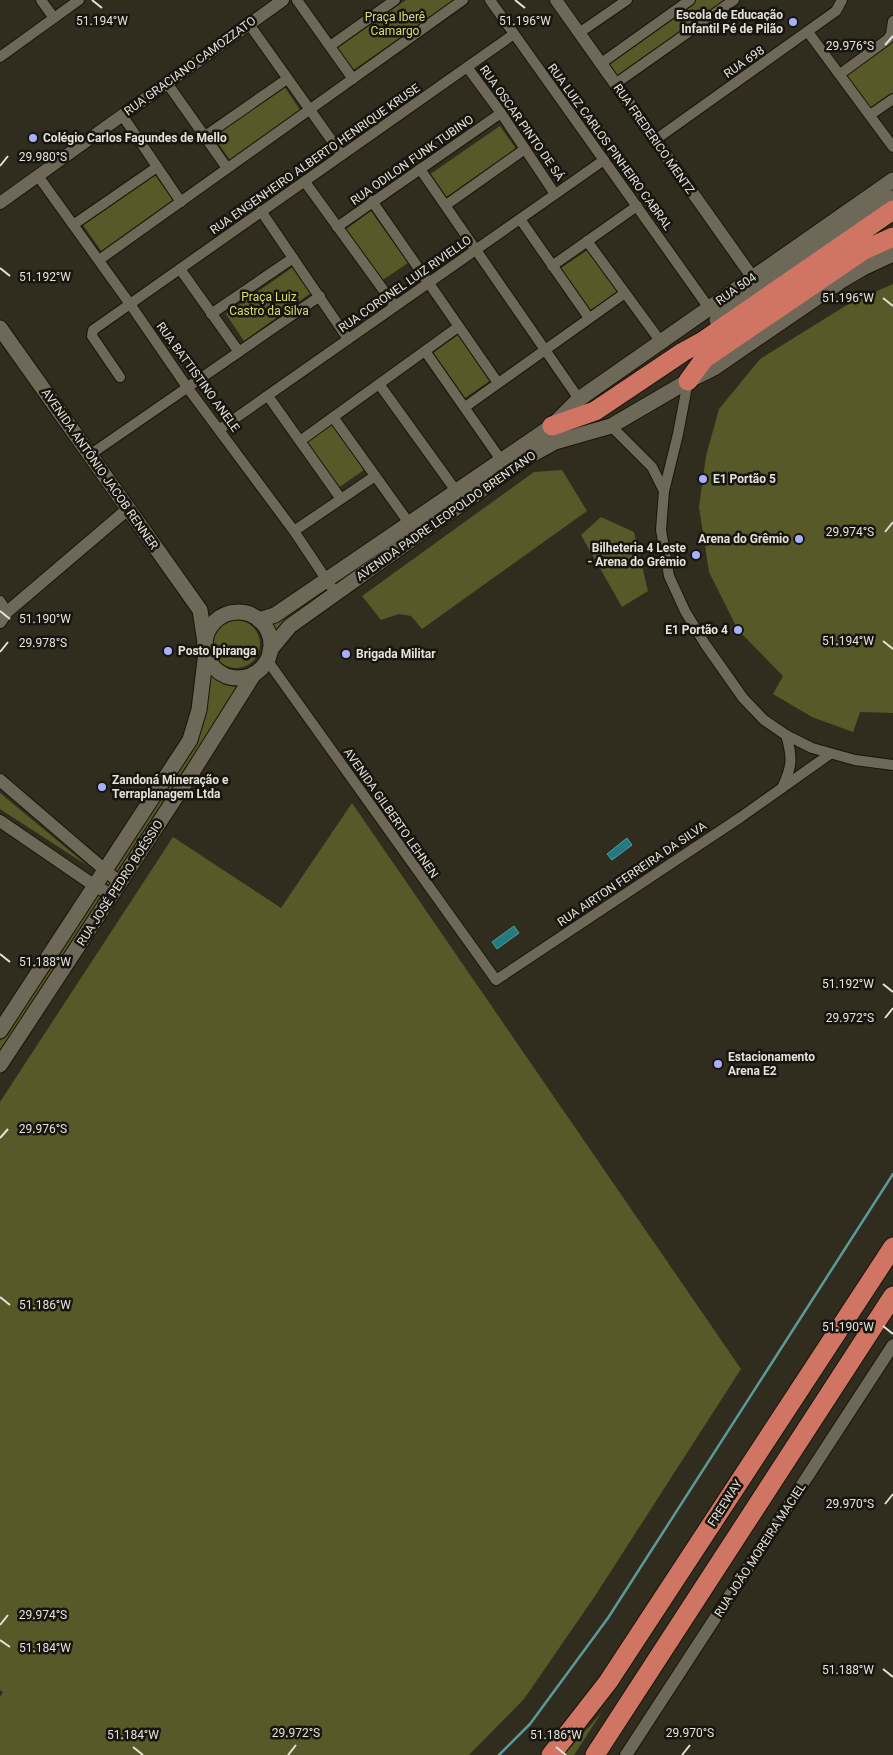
<svg xmlns="http://www.w3.org/2000/svg" width="893" height="1755" font-family="Roboto,sans-serif">
<rect width="100%" height="100%" fill="#312d1e"/>
<g fill="#575929">
<path d="M406,0H454L352,71L336,48Z"/>
<path d="M693,0H730L618,81L605,63Z"/>
<path d="M893,39V95L871,111L845,74Z"/>
<path d="M284,86L300,110L230,160L213,136Z"/>
<path d="M500,126L516,149L445,198L429,175Z"/>
<path d="M155,175L174,202L102,252L83,225Z"/>
<path d="M371,211L408,263L381,281L345,230Z"/>
<path d="M588,250L619,295L592,313L561,268Z"/>
<path d="M293,267L311,293L244,341L226,314Z"/>
<path d="M893,284V713L860,712L853,732L812,717L773,694L783,676L738,630L709,572L699,507L706,456L719,409L760,359L850,303Z"/>
<path d="M458,335L491,380L465,398L433,353Z"/>
<path d="M333,424L364,470L338,488L307,442Z"/>
<path d="M562,470L587,511L422,629L411,616L399,614L381,620L362,596L534,472Z"/>
<path d="M601,517L634,532L648,591L622,607L581,535Z"/>
<path d="M324,589L329,596L277,631L273,625Z"/>
<circle cx="236" cy="644" r="24"/>
<path d="M209,674L224,685L243,688L0,1059V1041L198,737L206,713Z"/>
<path d="M0,793L88,866L0,809Z"/>
<path d="M352,803L741,1369L595,1596L524,1699L469,1755H0V1697L3,1692L0,1690V1102L173,837L281,908Z"/>
<path d="M602,1712L574,1755H564Z"/>
</g>
<g fill="#217b80" stroke="#5c9a9a">
<path d="M627,838L632,845L612,860L607,854Z"/>
<path d="M514,926L519,933L497,949L492,942Z"/>
</g>
<g fill="none" stroke-linecap="round" stroke-linejoin="round">
<path stroke="#5c9a9a" stroke-width="2.5" d="M499,1755L530,1724L608,1618L893,1174"/>
<defs>
<g id="minor">
<path d="M41,0L54,18"/>
<path d="M297,0L353,79"/>
<path d="M490,0L709,308"/>
<path d="M249,24L342,155"/>
<path d="M808,32L893,147"/>
<path d="M579,33L627,0"/>
<path d="M330,46L395,0"/>
<path d="M0,57L79,0"/>
<path d="M600,64L690,0"/>
<path d="M467,67L501,113L555,194"/>
<path d="M840,74L888,39L891,34L893,21"/>
<path d="M167,83L227,168"/>
<path d="M615,84L734,0"/>
<path d="M122,115L181,202"/>
<path d="M870,115L893,99"/>
<path d="M205,136L287,79"/>
<path d="M655,140L836,11L842,0"/>
<path d="M420,169L579,399"/>
<path d="M38,176L130,304L187,387L294,531L336,594"/>
<path d="M305,182L395,306"/>
<path d="M372,201L498,383"/>
<path d="M446,205L525,149"/>
<path d="M261,211L348,339"/>
<path d="M520,219L589,318"/>
<path d="M73,225L157,167"/>
<path d="M337,227L501,113"/>
<path d="M587,241L661,342"/>
<path d="M99,260L463,0"/>
<path d="M552,266L637,206"/>
<path d="M180,269L239,352"/>
<path d="M211,314L293,258"/>
<path d="M425,351L501,460"/>
<path d="M120,377L92,336L93,330L514,34"/>
<path d="M688,381L678,434L664,491L661,530L669,576L685,611L705,644L743,698L764,720L786,735L812,748L855,760L893,765"/>
<path d="M379,384L459,495"/>
<path d="M268,396L341,499"/>
<path d="M465,407L625,293"/>
<path d="M333,417L409,523"/>
<path d="M611,426L652,467L664,491"/>
<path d="M220,429L604,160"/>
<path d="M300,441L458,327"/>
<path d="M91,454L320,296"/>
<path d="M294,531L375,476"/>
<path d="M0,601L7,612"/>
<path d="M267,660L496,980L741,817L830,754"/>
<path d="M782,788C792,767 793,758 786,735"/>
</g>
<g id="tertiary">
<path d="M556,0L753,278"/>
<path d="M0,203L283,0"/>
<path d="M0,622L7,612L128,509"/>
<path d="M0,780L120,883"/>
<path d="M0,821L95,886L112,895"/>
<path d="M626,1755L893,1345"/>
</g>
<g id="secondary">
<path d="M717,320L893,198"/>
<path d="M0,328L200,610L205,643"/>
<circle cx="238" cy="645" r="33"/>
<path d="M259,620L275,615L552,426L579,399L893,180"/>
<path d="M270,650L290,626L526,458L555,442L611,426L688,381L714,368L841,281L863,268L893,254"/>
<path d="M0,1031L190,740L199,710L206,652"/>
<path d="M0,1065L193,771L254,674"/>
</g>
<g id="motorway">
<path d="M688,381L704,359L864,250L893,237"/>
<path d="M552,426L595,411L683,352L703,341L893,210"/>
<path d="M551,1755L608,1682L893,1247"/>
<path d="M595,1755L893,1296"/>
</g>
</defs>
<use href="#minor" stroke="#191507" stroke-width="12"/>
<use href="#tertiary" stroke="#191507" stroke-width="14"/>
<use href="#secondary" stroke="#191507" stroke-width="17"/>
<use href="#motorway" stroke="#191507" stroke-width="21"/>
<use href="#minor" stroke="#6d6857" stroke-width="10"/>
<use href="#tertiary" stroke="#6d6857" stroke-width="12"/>
<use href="#secondary" stroke="#6d6857" stroke-width="15"/>
<use href="#motorway" stroke="#d07563" stroke-width="19"/>
</g>
<path fill="none" stroke="#e4e1d7" stroke-width="2" d="M92,0L102,8M515,0L525,8M885,45L893,36M0,166L8,156M0,268L10,276M883,298L893,306M885,532L893,522M0,611L10,619M883,641L893,649M0,652L8,642M0,954L10,962M883,984L893,992M885,1018L893,1008M0,1138L8,1129M0,1297L10,1305M883,1326L893,1334M885,1504L893,1494M0,1625L8,1615M0,1640L10,1647M883,1669L893,1677M133,1747L143,1755M556,1747L566,1755M288,1755L296,1745M682,1755L690,1745"/>
<g fill="#aaaffb" stroke="#17150f" stroke-width="2">
<circle cx="793" cy="22" r="5"/>
<circle cx="33" cy="138" r="5"/>
<circle cx="703" cy="479" r="5"/>
<circle cx="799" cy="539" r="5"/>
<circle cx="696" cy="555" r="5"/>
<circle cx="738" cy="630" r="5"/>
<circle cx="168" cy="651" r="5"/>
<circle cx="346" cy="654" r="5"/>
<circle cx="102" cy="787" r="5"/>
<circle cx="718" cy="1064" r="5"/>
</g>
<g text-anchor="middle" dominant-baseline="central" stroke-width="5" stroke-linejoin="round" paint-order="stroke">
<g font-size="12" font-weight="bold" fill="#e4e1d7" stroke="#17150f" text-anchor="start">
<text x="783" y="15" text-anchor="end">Escola de Educação<tspan x="783" dy="14">Infantil Pé de Pilão</tspan></text>
<text x="43" y="138">Colégio Carlos Fagundes de Mello</text>
<text x="713" y="479">E1 Portão 5</text>
<text x="789" y="539" text-anchor="end">Arena do Grêmio</text>
<text x="686" y="548" text-anchor="end">Bilheteria 4 Leste<tspan x="686" dy="14">- Arena do Grêmio</tspan></text>
<text x="728" y="630" text-anchor="end">E1 Portão 4</text>
<text x="178" y="651">Posto Ipiranga</text>
<text x="356" y="654">Brigada Militar</text>
<text x="112" y="780">Zandoná Mineração e<tspan x="112" dy="14">Terraplanagem Ltda</tspan></text>
<text x="728" y="1057">Estacionamento<tspan x="728" dy="14">Arena E2</tspan></text>
</g>
<g font-size="12" fill="#d9de73" stroke="#17150f">
<text x="395" y="17">Praça Iberê<tspan x="395" dy="14">Camargo</tspan></text>
<text x="269" y="297">Praça Luiz<tspan x="269" dy="14">Castro da Silva</tspan></text>
</g>
<g font-size="12" fill="#e4e1d7" stroke="#17150f">
<text transform="translate(744 62) rotate(-35)">RUA 698</text>
<text transform="translate(190 66) rotate(-36)">RUA GRACIANO CAMOZZATO</text>
<text transform="translate(522 123) rotate(55)">RUA OSCAR PINTO DE SÁ</text>
<text transform="translate(654 139) rotate(55)">RUA FREDERICO MENTZ</text>
<text transform="translate(610 147) rotate(54)">RUA LUIZ CARLOS PINHEIRO CABRAL</text>
<text transform="translate(315 159) rotate(-35)">RUA ENGENHEIRO ALBERTO HENRIQUE KRUSE</text>
<text transform="translate(412 160) rotate(-35)">RUA ODILON FUNK TUBINO</text>
<text transform="translate(405 284) rotate(-35)">RUA CORONEL LUIZ RIVIELLO</text>
<text transform="translate(736 289) rotate(-35)">RUA 504</text>
<text transform="translate(198 377) rotate(54)">RUA BATTISTINO ANELE</text>
<text transform="translate(100 469) rotate(55)">AVENIDA ANTÔNIO JACOB RENNER</text>
<text transform="translate(446 516) rotate(-35)">AVENIDA PADRE LEOPOLDO BRENTANO</text>
<text transform="translate(391 813) rotate(55)">AVENIDA GILBERTO LEHNEN</text>
<text transform="translate(632 874) rotate(-34)">RUA AIRTON FERREIRA DA SILVA</text>
<text transform="translate(120 883) rotate(-57)">RUA JOSÉ PEDRO BOÉSSIO</text>
<text transform="translate(725 1503) rotate(-57)">FREEWAY</text>
<text transform="translate(760 1550) rotate(-57)">RUA JOÃO MOREIRA MACIEL</text>
</g>
</g>
<g font-size="12" text-anchor="middle" fill="#e4e1d7" stroke="#17150f" stroke-width="5" stroke-linejoin="round" paint-order="stroke">
<text x="102" y="25">51.194°W</text>
<text x="525" y="25">51.196°W</text>
<text x="850" y="50">29.976°S</text>
<text x="43" y="161">29.980°S</text>
<text x="45" y="281">51.192°W</text>
<text x="848" y="302">51.196°W</text>
<text x="850" y="536">29.974°S</text>
<text x="45" y="623">51.190°W</text>
<text x="848" y="645">51.194°W</text>
<text x="43" y="647">29.978°S</text>
<text x="45" y="966">51.188°W</text>
<text x="848" y="988">51.192°W</text>
<text x="850" y="1022">29.972°S</text>
<text x="43" y="1133">29.976°S</text>
<text x="45" y="1309">51.186°W</text>
<text x="848" y="1331">51.190°W</text>
<text x="850" y="1508">29.970°S</text>
<text x="43" y="1619">29.974°S</text>
<text x="45" y="1652">51.184°W</text>
<text x="848" y="1674">51.188°W</text>
<text x="296" y="1737">29.972°S</text>
<text x="690" y="1737">29.970°S</text>
<text x="133" y="1739">51.184°W</text>
<text x="556" y="1739">51.186°W</text>
</g>
</svg>
